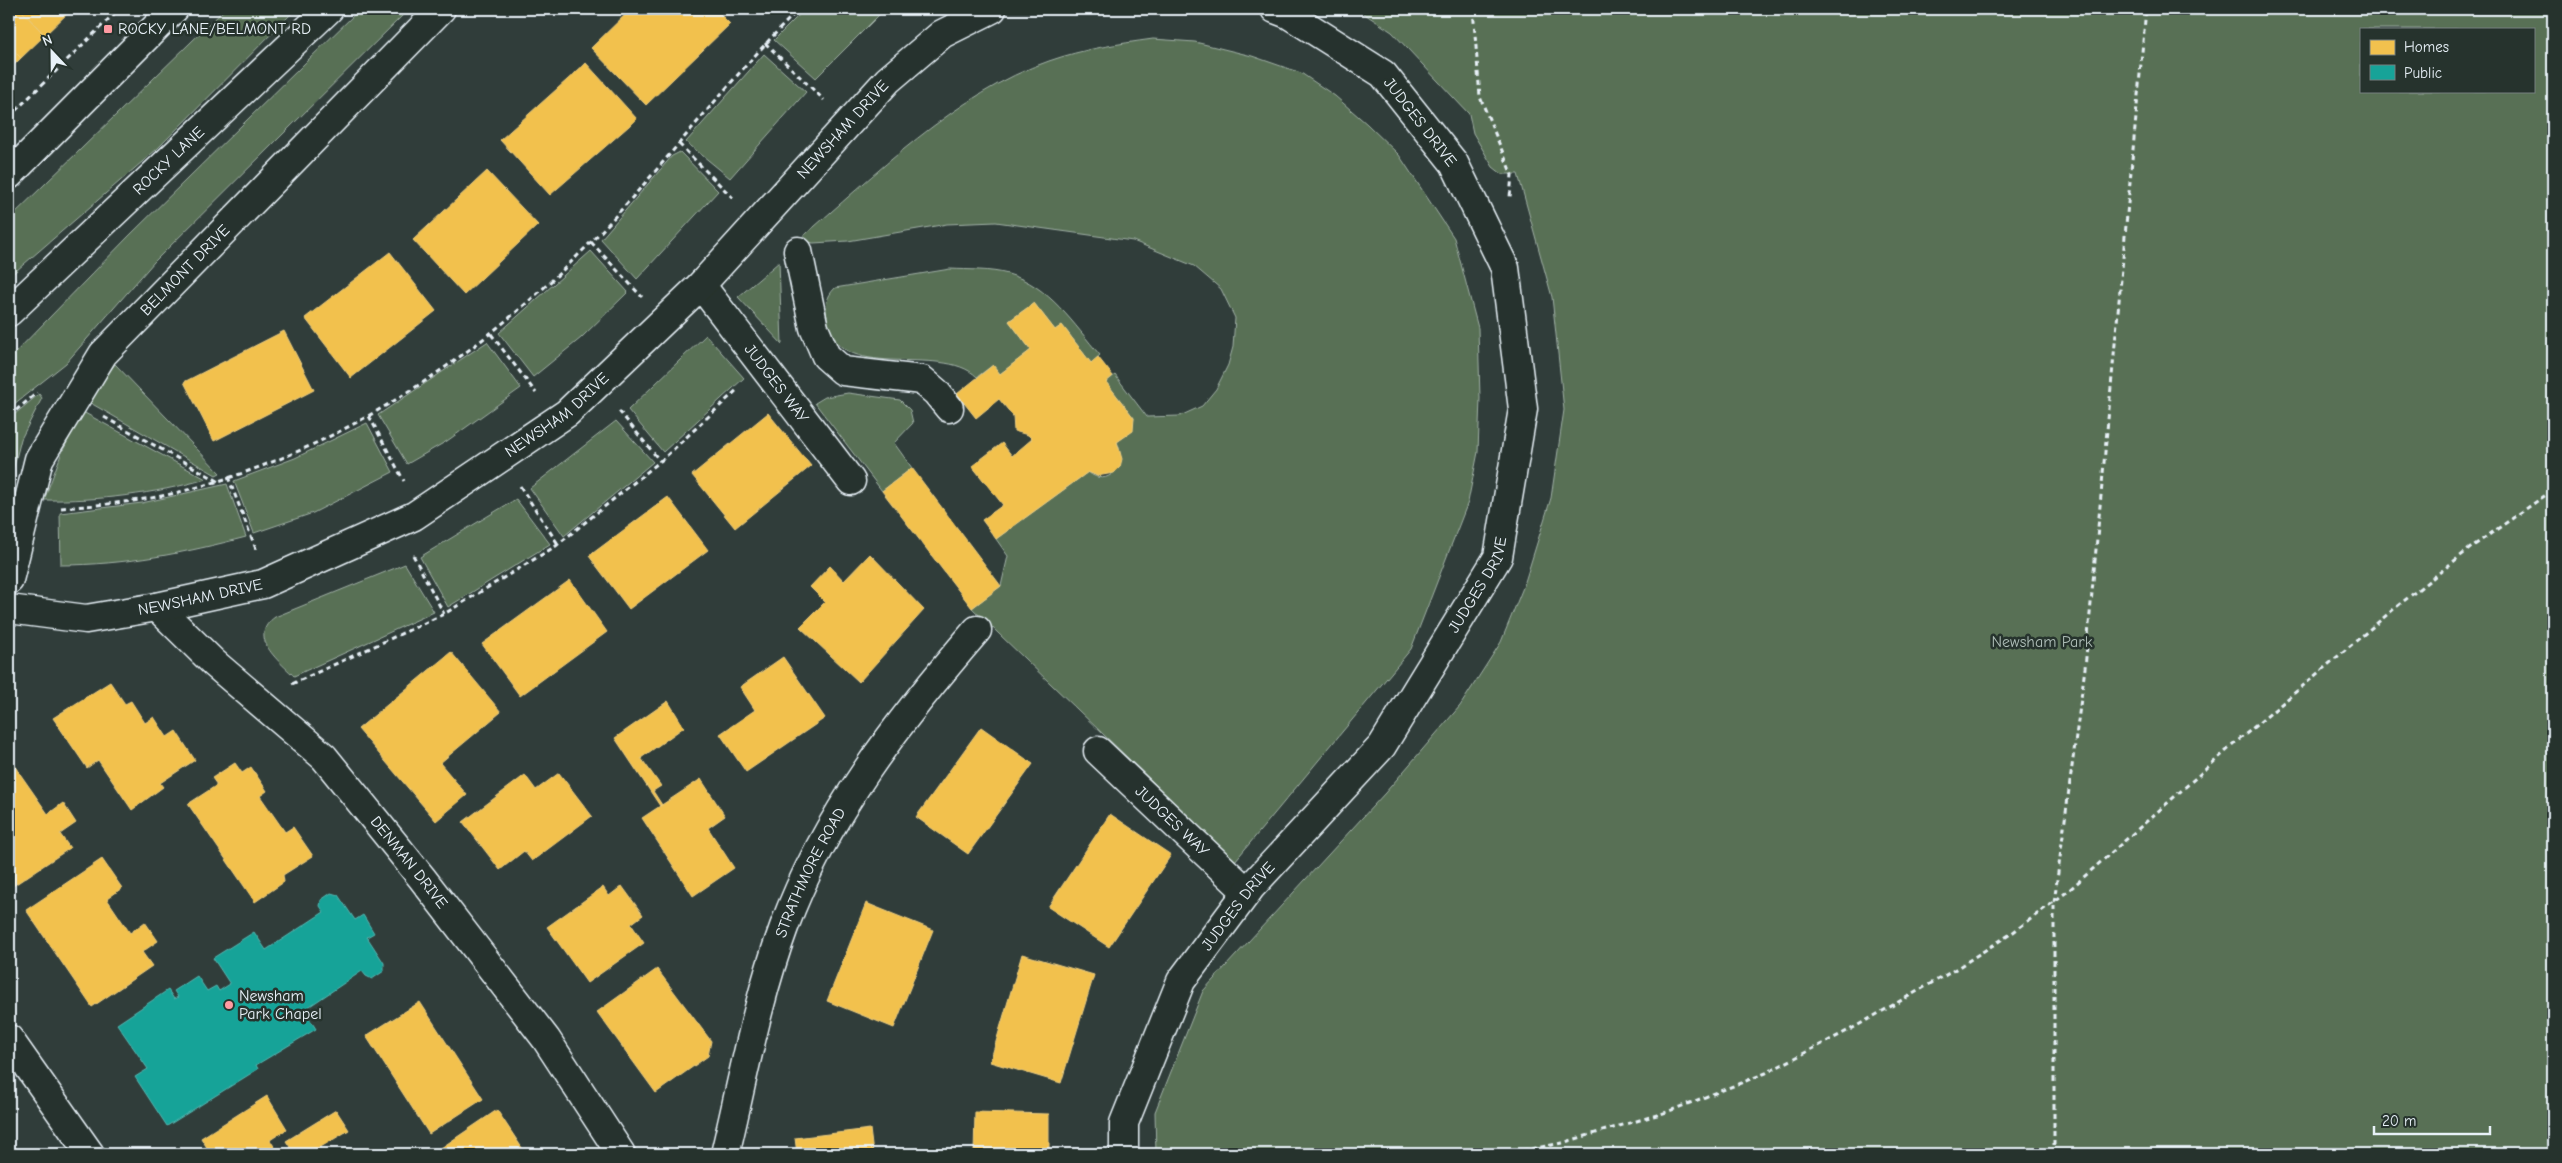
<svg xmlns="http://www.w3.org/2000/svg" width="2562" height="1163" font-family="'Comic Neue',sans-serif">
<rect width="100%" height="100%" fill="#303d3a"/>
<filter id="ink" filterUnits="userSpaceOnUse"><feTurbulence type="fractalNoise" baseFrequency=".02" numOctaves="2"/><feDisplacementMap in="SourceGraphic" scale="10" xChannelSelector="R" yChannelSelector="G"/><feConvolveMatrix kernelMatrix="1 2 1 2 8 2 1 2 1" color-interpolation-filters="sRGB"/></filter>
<g filter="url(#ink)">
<g fill="#587055" stroke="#a0b0a6" fill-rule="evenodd">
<path d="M225,9H296L157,149L9,277V219Z"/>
<path d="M360,9H409L154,262L66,363L9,408V359L129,236Z"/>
<path d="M805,9H885L816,78L774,40Z"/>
<path d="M1357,9H2553V1154H1156L1155,1112L1203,991L1385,793L1460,706L1501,642L1524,585L1551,498L1564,410L1552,297L1518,174H1502L1493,167L1473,133L1469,114L1392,32ZM2361,29H2533V91H2361Z"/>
<path d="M1153,39L1195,42L1252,56L1301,73L1335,96L1367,124L1399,155L1454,238L1478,328L1480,398L1478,452L1468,502L1411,649L1235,861L972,608L1001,586L1008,556L996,539L1088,472C1108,489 1128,465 1117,442L1132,431L1134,418L1106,382L1115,375L1147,417L1180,416L1202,406L1216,389L1228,365L1233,347L1235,318L1221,289L1194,266L1133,241L996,222L947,224L848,241L813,243L800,239C874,176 956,93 1049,61C1083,49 1117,44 1153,39Z"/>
<path d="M764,54L806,92L730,178L686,142Z"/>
<path d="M680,152L718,191L637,279L601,239L672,156Z"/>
<path d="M591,251L628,292L581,338L533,377L499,333Z"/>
<path d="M779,262L782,344L738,297Z"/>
<path d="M950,269C969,270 990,269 1008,274C1049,285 1074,325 1100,355L1091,363L1062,325L1055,330L1034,303L1009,321L1031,350L1000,374L993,365L977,377C941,341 836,387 827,319C825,306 826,297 835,288Z"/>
<path d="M706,335L744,378L663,452L628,410Z"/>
<path d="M487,342L521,388L447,441L407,464L378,415Z"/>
<path d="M115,364L220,473L216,475L87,401Z"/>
<path d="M848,393L900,400L910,410L913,423L894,443L912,468L882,491L815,403L825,397Z"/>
<path d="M39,394L42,398L21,439L9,486V419Z"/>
<path d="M83,412L206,479C155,494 98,501 44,500L62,452Z"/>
<path d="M616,421L653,462L564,536L530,488Z"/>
<path d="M367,423L393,472L313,513L254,533L234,481L295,458Z"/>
<path d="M227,484L246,537C185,553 125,565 61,565L60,513L142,503Z"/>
<path d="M516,499L550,544L448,607L420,557Z"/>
<path d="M405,564L434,612L294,676C279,661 247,637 275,617Z"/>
</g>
<g fill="#f2c14e" stroke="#efcf81">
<path d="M9,9H20L45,35L21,58L9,46Z"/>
<path d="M20,9H68L70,11L45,35Z"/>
<path d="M631,9H715L730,24L646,105L591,48Z"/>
<path d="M9,46L21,58L9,70Z"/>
<path d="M586,63L637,119L550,195L500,140Z"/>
<path d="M487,171L538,225L464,295L413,240Z"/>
<path d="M390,252L436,311L351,378L305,318Z"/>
<path d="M1034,303L1055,330L1062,325L1091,363L1098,357L1113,376L1106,382L1134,418L1133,431L1117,442L1122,459L1120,467L1114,473L1097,476L1088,472L996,539L982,520L1003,505L972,466L1002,443L1012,456L1032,439L1028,435L1014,431L1013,416L999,399L976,418L957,394L993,365L1000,374L1031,350L1009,321Z"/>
<path d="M284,331L314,390L214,441L184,382Z"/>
<path d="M768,413L811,466L735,528L692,475Z"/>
<path d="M912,468L1001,586L972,608L882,491Z"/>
<path d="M668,497L708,550L629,609L589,556Z"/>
<path d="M870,554L924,610L859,682L800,627L825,602L810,587L830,566L844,581Z"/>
<path d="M570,580L607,632L520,696L482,644Z"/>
<path d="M451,652L501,712L440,763L467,795L436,821L358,729Z"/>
<path d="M783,657L825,718L746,772L720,734L755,710L740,687Z"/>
<path d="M110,682L125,704L131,701L145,723L154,717L167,737L176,731L195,760L160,783L163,787L132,810L98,760L87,768L53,718Z"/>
<path d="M668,701L684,727L641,758L661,786L653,791L662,805L660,806L615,738Z"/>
<path d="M981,727L1033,764L968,854L916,817Z"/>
<path d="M9,758L48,814L63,803L76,823L60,834L70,848L10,888Z"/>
<path d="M235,763L242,773L251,767L267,791L260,796L285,832L293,827L313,856L283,875L284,882L255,902L188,804L217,785L212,778Z"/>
<path d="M559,773L592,816L532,861L524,851L500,870L463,822L525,775L536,790Z"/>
<path d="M701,779L725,816L708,828L734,868L693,896L642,818Z"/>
<path d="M1110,814L1171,855L1109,947L1048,907Z"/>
<path d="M102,859L122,888L107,899L130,933L145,922L158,941L142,952L152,966L92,1007L26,910Z"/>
<path d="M622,886L643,915L631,924L644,943L587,983L547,927L603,887L609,896Z"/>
<path d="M866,903L933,930L894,1028L827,1001Z"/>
<path d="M1022,954L1094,975L1061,1083L990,1062Z"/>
<path d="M657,969L711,1041L708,1056L656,1093L597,1012Z"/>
<path d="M420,1002L483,1099L429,1134L366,1036Z"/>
<path d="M267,1096L287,1129L270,1140L279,1154H211L201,1138Z"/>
<path d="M336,1110L349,1130L309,1154H285L292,1150L286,1141Z"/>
<path d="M497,1110L526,1154H445L441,1148Z"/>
<path d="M975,1112L1049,1114V1154H974Z"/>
<path d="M870,1129L873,1154H797L795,1138Z"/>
</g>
<path fill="#17a398" stroke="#56bab5" d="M331,893L338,895L355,920L363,915L374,933L367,937L384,963V971L372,979L366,976L362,971L304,1010L316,1029L256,1065L258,1069L167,1126L135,1077L148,1069L117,1024L168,990L174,999L178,997L174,991L197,976L207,991L216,986L219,991L230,984L213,958L254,932L266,950L324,912L320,906L321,900Z"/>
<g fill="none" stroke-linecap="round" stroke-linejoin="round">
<defs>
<g id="minor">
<path d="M798,251L814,328L826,356L843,371L922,380L936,392L949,408"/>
<path id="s1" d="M701,285L851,481"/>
<path id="s2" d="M9,580L39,459L103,354L441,9"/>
<path id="s3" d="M157,607L214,663L324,757L422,878L546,1039L621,1154"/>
<path id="s4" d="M9,609L86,619L157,607L263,584L414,516L567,413L701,285L888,80L942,34L992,9"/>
<path id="s5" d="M1098,751L1247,892"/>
<path id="s6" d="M725,1154C743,1079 757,1000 784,927C825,815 900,719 977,630"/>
<path id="s7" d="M1124,1154V1123L1181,981L1251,887L1382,746L1498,557L1523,409L1505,268L1454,163L1383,74L1288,14L1275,9"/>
</g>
<path id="major" d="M9,1039L90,1154"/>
<g id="highway">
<path d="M9,175L174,9"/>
<path id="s8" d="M9,312L329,9"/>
</g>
</defs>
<use href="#minor" stroke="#e8f1f8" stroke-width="31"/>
<use href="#major" stroke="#e8f1f8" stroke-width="31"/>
<use href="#highway" stroke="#e8f1f8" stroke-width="31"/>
<g stroke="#e8f1f8" stroke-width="3" stroke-dasharray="5 4" stroke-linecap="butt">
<path d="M1473,9L1480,97L1512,175L1510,197"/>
<path d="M765,43L824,100"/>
<path d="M9,117L119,9"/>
<path d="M679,144L733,198"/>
<path d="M591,242L642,297"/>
<path d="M491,334L536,393"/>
<path d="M619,411L660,461"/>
<path d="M9,416L37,393"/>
<path d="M369,416L404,481"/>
<path d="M104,417L218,481"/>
<path d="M228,477L256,549"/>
<path d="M520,486L558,544"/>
<path d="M61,508C99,505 138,502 175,493C334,455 477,359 590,243C663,168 725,83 799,9"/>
<path d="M413,555L444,614"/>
<path d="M292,684L444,614L556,546L663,459L738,389"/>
<path d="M1505,1154L1562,1143L1667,1112L1766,1073L1853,1028L1951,972L2012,933L2068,891L2234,744L2395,608L2473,546L2553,490"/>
<path d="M2054,1154V903L2085,668L2146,9"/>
</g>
<use href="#minor" stroke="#26332d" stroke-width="28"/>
<use href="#major" stroke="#26332d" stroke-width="28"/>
<use href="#highway" stroke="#26332d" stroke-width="28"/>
</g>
</g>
<g fill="#ff9aa2" stroke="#26332d" stroke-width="2">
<rect x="103" y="24" width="10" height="10" rx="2.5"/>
<circle cx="229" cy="1005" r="5"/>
</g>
<g text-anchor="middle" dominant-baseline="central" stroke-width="5" stroke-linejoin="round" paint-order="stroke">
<g font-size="16" fill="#e8f1f8" stroke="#26332d" text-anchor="start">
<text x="118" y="29">ROCKY LANE/BELMONT RD</text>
<text x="239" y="996">Newsham<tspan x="239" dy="18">Park Chapel</tspan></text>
</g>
<g font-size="16" fill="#e8f1f8" stroke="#26332d">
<text transform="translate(1420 122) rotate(52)">JUDGES DRIVE</text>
<text stroke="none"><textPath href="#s4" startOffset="1004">NEWSHAM DRIVE</textPath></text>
<text stroke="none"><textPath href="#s8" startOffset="220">ROCKY LANE</textPath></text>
<text stroke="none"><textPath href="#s2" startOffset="365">BELMONT DRIVE</textPath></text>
<text stroke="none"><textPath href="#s1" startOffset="124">JUDGES WAY</textPath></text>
<text stroke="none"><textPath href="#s4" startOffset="599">NEWSHAM DRIVE</textPath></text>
<text stroke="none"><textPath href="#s7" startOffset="682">JUDGES DRIVE</textPath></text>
<text stroke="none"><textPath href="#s4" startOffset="194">NEWSHAM DRIVE</textPath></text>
<text stroke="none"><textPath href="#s5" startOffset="102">JUDGES WAY</textPath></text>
<text stroke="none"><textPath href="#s3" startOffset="360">DENMAN DRIVE</textPath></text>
<text stroke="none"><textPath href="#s6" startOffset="295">STRATHMORE ROAD</textPath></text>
<text stroke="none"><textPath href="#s7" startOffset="278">JUDGES DRIVE</textPath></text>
</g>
<g font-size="16" fill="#aebdb7" stroke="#26332d">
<text x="2042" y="642">Newsham Park</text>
</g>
</g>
<rect width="2562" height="1163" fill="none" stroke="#26332d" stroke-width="30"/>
<rect x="15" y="15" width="2532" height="1133" fill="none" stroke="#e8f1f8" stroke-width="2" filter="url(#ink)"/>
<rect x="2360" y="28" width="175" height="65" fill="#26332d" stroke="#747f7e"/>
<rect x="2370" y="40" width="25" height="15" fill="#f2c14e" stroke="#747f7e"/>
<text x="2404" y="52" font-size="15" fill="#e8f1f8">Homes</text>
<rect x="2370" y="65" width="25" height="15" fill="#17a398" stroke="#747f7e"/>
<text x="2404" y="78" font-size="15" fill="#e8f1f8">Public</text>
<g transform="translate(52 52) rotate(338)" stroke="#26332d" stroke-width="4" paint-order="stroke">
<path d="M0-4L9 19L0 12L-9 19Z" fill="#e8f1f8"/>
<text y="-8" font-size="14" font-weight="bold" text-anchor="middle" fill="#e8f1f8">N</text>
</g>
<path d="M2374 1126v8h116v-8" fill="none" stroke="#e8f1f8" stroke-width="2.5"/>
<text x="2382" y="1126" font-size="15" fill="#e8f1f8" stroke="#26332d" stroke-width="4" paint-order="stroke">20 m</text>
</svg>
